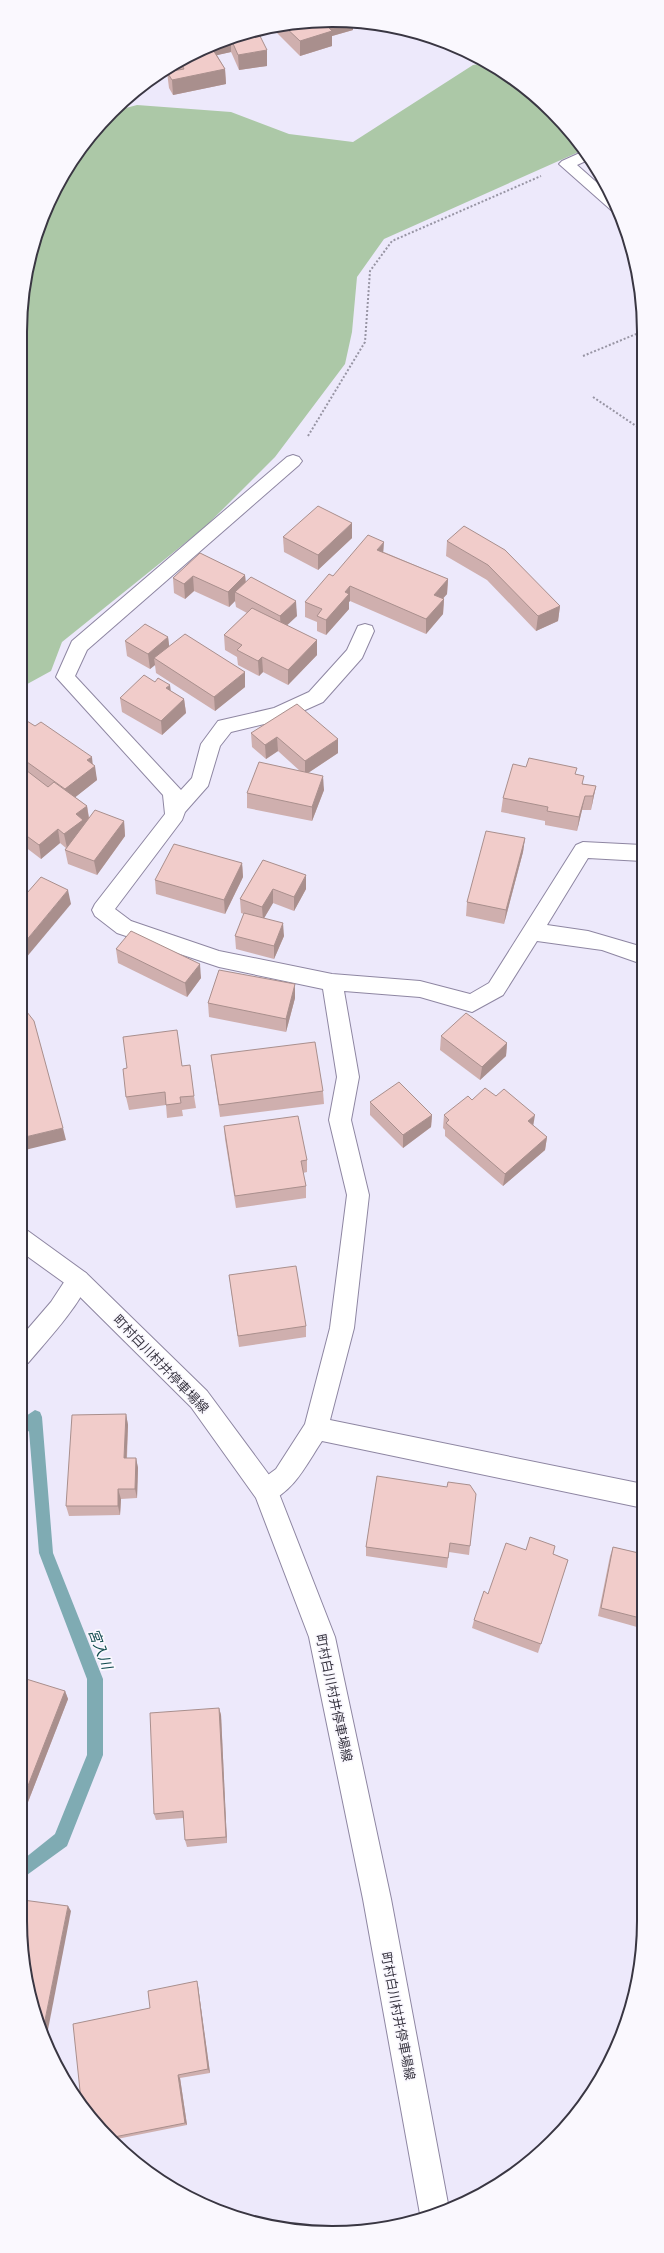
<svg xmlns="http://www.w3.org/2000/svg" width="664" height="2253" font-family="'Zilla Slab','Noto Sans JP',serif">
<rect width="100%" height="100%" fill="#ede9fb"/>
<path fill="#acc8a7" d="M485,63L553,112L581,151L384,239L357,277L352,332L345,364L275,457L205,527L62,642L51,671L20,688V332L26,271L44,213L72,159L111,112L137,105L231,112L289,134L353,142L473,65Z"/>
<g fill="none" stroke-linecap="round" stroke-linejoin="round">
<path fill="#7fabb3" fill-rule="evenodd" d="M35,1410L40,1412L42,1417L53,1553L103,1679V1755L67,1846L20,1880V1862L55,1834L87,1755V1679L39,1553L29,1431L20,1436V1420Z"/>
<defs>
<g id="minor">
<path d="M582,152L588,160L577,165L612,196L617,211L611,210L559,164L562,161Z"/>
<path d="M293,455L299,457L302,461L299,465L87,650L75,676L181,790L192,778L201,744L218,721L274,708L309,692L347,650L358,626L365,624L372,626L374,631L362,658L323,702L285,719L231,732L220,746L208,786L185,812L182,820L115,909L131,921L219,951L332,974L420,981L470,994L489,983L576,845L583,842L642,845V861L588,858L547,925L588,931L636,945L642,947V964L602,950L537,941L503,995L472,1012L420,997L344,991L359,1077L351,1120L369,1195L354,1328L330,1420L643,1484V1508L322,1441C306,1465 294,1492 266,1503L257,1499L254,1491L257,1483L276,1469L305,1424L330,1328L347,1195L329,1120L337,1077L323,989L219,967L117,933L95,916L92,910L95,904L165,814L163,795L56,677L72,641L287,457Z"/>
<path d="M78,1270L86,1273L90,1280C75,1311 50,1337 28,1363L20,1366V1338L51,1302L70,1273Z"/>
</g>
<path id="major" d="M20,1228L28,1231L86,1273L207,1391L275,1483L278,1491L335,1637L391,1899L449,2209L422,2219L420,2214L363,1899L309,1637L256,1498L191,1407L70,1287L20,1251Z"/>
</defs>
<use href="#minor" stroke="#8e86a2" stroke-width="2"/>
<use href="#major" stroke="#8e86a2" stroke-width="2"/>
<g stroke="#9895a4" stroke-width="2" stroke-dasharray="2 2" stroke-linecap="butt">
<path d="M583,356L641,332"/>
<path d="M593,397L642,430"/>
<path d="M308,436L365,342L370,271L392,241L541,176"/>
</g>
<use href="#minor" fill="#fff" fill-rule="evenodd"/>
<use href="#major" fill="#fff" fill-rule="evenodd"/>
</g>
<g fill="#cfafae">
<path d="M332,20L353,30L332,36V46L300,56L270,26Z"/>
<path d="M257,30L267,66L239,70L232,54L231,52L217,55L225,69L226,84L173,95L169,88L167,72L177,70L173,65L212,44Z"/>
<path d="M283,537L352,538L318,570L284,552Z"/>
<path d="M447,541L560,606L558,621L536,631L487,580L446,556Z"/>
<path d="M384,552L448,579L447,594L443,598L444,599L443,614L426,634L350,601L349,602V609L326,635L317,631V622L305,617V602L333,576Z"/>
<path d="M200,553L245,575L246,582L297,616L286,625L317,655L288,685L263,672L259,676L238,665L237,657L225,650L224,635L247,613L236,607L235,601L229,607L194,591L185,599L174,593L173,578Z"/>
<path d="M168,637L169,646L245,687L215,711L156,673L155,665L150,669L127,656L125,641Z"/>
<path d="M171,691L184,699L186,713L162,735L122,712L120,698Z"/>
<path d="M20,726L93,764L97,780L75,797L87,806L89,817L124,821L125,836L97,875L68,864L65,850L66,848L60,843L41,859L20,843Z"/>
<path d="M251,733L338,739V753L308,773L324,790L312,821L247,808V793L300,771L278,751L266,759L252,747Z"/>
<path d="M526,767L576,774L583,784L596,786L591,810H582L577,831L545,825V821L501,812L503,798Z"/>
<path d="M525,838L523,852L504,924L466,916L467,902Z"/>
<path d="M263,860L306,889L294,911L273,903L264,918L284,936L274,959L236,949L235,936L244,914L241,913L240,899Z"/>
<path d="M242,863L243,877L225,914L156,894L155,880Z"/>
<path d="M116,949L201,978L187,997L118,963Z"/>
<path d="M295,984V998L286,1032L209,1017L208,1003Z"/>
<path d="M441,1036L507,1043L506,1056L480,1080L440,1050Z"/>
<path d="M211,1055L323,1091L324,1104L220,1117Z"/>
<path d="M182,1066L194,1096L196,1108L182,1110L183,1116L167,1118L166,1105L129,1110L126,1097Z"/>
<path d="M472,1100L533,1125L547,1137L545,1150L503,1186L445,1136V1130L443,1128L444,1115Z"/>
<path d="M370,1102L432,1115L431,1127L403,1148L370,1115Z"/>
<path d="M224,1126L307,1160V1172L303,1173L306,1186V1198L236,1208L225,1139Z"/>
<path d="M229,1275L306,1326V1337L239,1347Z"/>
<path d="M126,1414L128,1425L127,1458H136L138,1468L137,1498L121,1499L120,1515L69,1516L66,1506Z"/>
<path d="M377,1476L470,1546L469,1555L449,1552L447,1568L366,1556V1547Z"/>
<path d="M613,1547L643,1554L644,1629L598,1616L610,1556Z"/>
<path d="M526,1550L553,1554L568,1560L538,1653L472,1628L474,1620Z"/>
<path d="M20,1685L65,1691L68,1699L28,1802L20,1800Z"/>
<path d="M219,1708L221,1715L227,1843L187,1847L185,1840L184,1818L156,1820L154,1814Z"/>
<path d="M198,1986L210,2073L180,2078L187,2125L112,2140L98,2127L150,2008Z"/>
</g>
<g fill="#a98f8d">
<path d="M334,20L353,22V30L332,36V46L300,56V41L324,23Z"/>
<path d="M232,38V40L231,39V52L209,57L208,46L212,44Z"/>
<path d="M267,50V66L239,70L238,55Z"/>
<path d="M225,69L226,84L173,95L172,80Z"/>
<path d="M352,523V538L318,570V555Z"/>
<path d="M384,542L383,557L377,550Z"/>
<path d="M245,575L246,590L235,592V601L229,607L228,592Z"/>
<path d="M193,576L194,591L185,599L184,584Z"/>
<path d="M448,579L447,594L433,610L434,595Z"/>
<path d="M350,586V601L349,602V609L326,635V620L345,592Z"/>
<path d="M444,599L443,614L426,634V619Z"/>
<path d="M296,601L297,616L281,631L280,616Z"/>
<path d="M560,606L558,621L536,631L538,616Z"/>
<path d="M168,637L170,652L154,658L155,665L150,669L148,654Z"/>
<path d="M317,640V655L288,685V670Z"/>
<path d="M262,657L263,672L259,676L258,661Z"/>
<path d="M245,672V687L215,711L214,697Z"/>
<path d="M170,685L172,699L166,688Z"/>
<path d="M184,699L186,713L162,735L161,721Z"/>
<path d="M277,737L278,751L266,759L265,745Z"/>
<path d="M338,739V753L305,775V761Z"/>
<path d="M92,757L93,767L95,766L97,780L68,803L65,789L87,760Z"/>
<path d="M323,776L324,790L312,821V807Z"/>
<path d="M596,786L593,800L591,810L593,796Z"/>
<path d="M585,796L582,810L577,831L579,817Z"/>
<path d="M87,806L89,820L67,848L64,834L76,814Z"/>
<path d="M124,821L125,836L97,875L94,861Z"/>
<path d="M58,829L60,843L41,859L39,845Z"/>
<path d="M525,838L523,852L504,924L506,910Z"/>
<path d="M242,863L243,877L225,914L224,900Z"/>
<path d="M306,875V889L294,911V897Z"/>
<path d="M273,889V903L263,920L262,907Z"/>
<path d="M68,890L71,904L20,965V948Z"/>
<path d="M283,923L284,936L274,959V946Z"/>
<path d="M200,964L201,978L187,997L185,983Z"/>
<path d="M295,984V998L286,1032V1019Z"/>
<path d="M507,1043L506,1056L480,1080L482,1067Z"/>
<path d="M432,1115L431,1127L403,1148V1135Z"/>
<path d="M535,1115L533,1127L528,1121Z"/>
<path d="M63,1128L66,1140L25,1150L21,1138Z"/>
<path d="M20,1133L23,1143L20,1144Z"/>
<path d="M547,1137L545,1150L503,1186L505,1174Z"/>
<path d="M126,1414L128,1425L126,1468L124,1458Z"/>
<path d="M136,1458L138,1468L137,1498L135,1489Z"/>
<path d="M118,1489L121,1499L120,1515L118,1506Z"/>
<path d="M20,1623L24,1638L20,1640Z"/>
<path d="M65,1691L68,1699L28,1802L24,1796Z"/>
<path d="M219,1708L221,1715L227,1843L226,1837Z"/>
<path d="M68,1906L71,1911L46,2040L43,2038L42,2035Z"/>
<path d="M197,1981L198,1986L210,2073L208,2069Z"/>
<path d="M178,2075L180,2078L187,2125L185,2123Z"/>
</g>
<g fill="#f1ccca" stroke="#a98f8d">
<path d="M332,20H334L324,23L332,31L300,41L283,25Z"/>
<path d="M257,30L267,50L238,55L231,39L237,38V36Z"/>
<path d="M210,45L225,69L172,80L167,72L184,69L180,61Z"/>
<path d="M318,506L352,523L318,555L283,537Z"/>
<path d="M464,526L505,550L560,606L538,616L488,565L447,541Z"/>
<path d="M368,535L384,542L377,550L448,579L434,595L444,599L426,619L350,586L345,592L349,594L326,620L317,616L322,609L305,602L329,574L333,576Z"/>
<path d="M200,553L245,575L228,592L193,576L184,584L173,578Z"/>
<path d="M251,577L296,601L280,616L235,592Z"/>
<path d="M252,608L317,640L288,670L262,657L258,661L237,650L242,645L224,635Z"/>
<path d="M145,624L168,637L148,654L125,641Z"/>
<path d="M185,634L245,672L214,697L154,658Z"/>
<path d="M144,675L155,682L158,678L170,685L166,688L184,699L161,721L120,698Z"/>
<path d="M297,704L338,739L305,761L277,737L265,745L251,733Z"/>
<path d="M27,721L35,726L41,722L92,757L87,760L95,766L65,789L20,757V726Z"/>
<path d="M529,758L577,768L575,774L584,776L582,784L596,786L593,796H585L579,817L547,811L548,807L503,798L513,764L526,767Z"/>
<path d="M259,762L323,776L312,807L247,793Z"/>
<path d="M22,767L48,787L54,782L87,806L76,814L83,820L64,834L58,829L39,845L20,831V769Z"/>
<path d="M95,810L124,821L94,861L65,850Z"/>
<path d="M486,831L525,838L506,910L467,902Z"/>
<path d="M174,844L242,863L224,900L155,880Z"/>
<path d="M263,860L306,875L294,897L273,889L262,907L240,899Z"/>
<path d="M41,877L68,890L20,948V901Z"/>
<path d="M244,913L283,923L274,946L235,936Z"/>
<path d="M131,931L200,964L185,983L116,949Z"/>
<path d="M219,970L295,984L286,1019L208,1003Z"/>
<path d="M20,1003L34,1021L63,1128L21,1138L20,1133Z"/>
<path d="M466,1013L507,1043L482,1067L441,1036Z"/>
<path d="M177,1030L182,1066L190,1065L194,1096L180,1097L181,1103L166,1105L165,1092L126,1097L123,1069L127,1068L123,1037Z"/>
<path d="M315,1042L323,1091L219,1105L211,1055Z"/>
<path d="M399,1082L432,1115L403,1135L370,1102Z"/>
<path d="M485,1088L496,1096L504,1089L535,1115L528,1121L547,1137L505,1174L446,1123L449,1120L444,1115L468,1096L472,1100Z"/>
<path d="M298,1116L307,1160L301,1161L306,1186L235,1196L224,1126Z"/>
<path d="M296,1266L306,1326L238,1336L229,1275Z"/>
<path d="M126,1414L124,1458H136L135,1489H118V1506H66L72,1415Z"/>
<path d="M377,1476L447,1487L448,1482L470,1485L476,1494L470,1546L450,1543L448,1558L366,1547Z"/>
<path d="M530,1537L555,1546L553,1554L568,1560L541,1644L474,1620L484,1591L488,1594L506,1543L526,1550Z"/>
<path d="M613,1547L643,1554L644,1619L601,1608Z"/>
<path d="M23,1678L65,1691L24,1796L20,1795V1685Z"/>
<path d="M219,1708L226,1837L185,1840L183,1811L154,1814L150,1713Z"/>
<path d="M23,1900L68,1906L42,2035L26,1982L20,1921V1914Z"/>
<path d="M197,1981L208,2069L178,2075L185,2123L109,2138L98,2127L81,2100L73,2024L150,2008L148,1991Z"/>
</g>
<g text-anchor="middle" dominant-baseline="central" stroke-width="3.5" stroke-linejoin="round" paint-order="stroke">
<g font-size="13" fill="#393642" stroke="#faf8fe">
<text transform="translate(161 1364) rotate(46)">町村白川村井停車場線</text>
<text transform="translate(334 1698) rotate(78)">町村白川村井停車場線</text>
<text transform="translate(398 2016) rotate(79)">町村白川村井停車場線</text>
</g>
<g font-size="14" font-style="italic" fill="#0f494d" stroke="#faf8fe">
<text transform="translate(100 1649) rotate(69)">宮入川</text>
</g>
</g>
<path d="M0 0H664V2253H0ZM332 27H332A305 305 0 0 1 637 332V1921A305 305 0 0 1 332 2226H332A305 305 0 0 1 27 1921V332A305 305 0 0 1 332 27Z" fill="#faf8fe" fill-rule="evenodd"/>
<path fill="none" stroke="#393642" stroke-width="2" d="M332 27H332A305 305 0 0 1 637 332V1921A305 305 0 0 1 332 2226H332A305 305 0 0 1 27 1921V332A305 305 0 0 1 332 27Z"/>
</svg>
